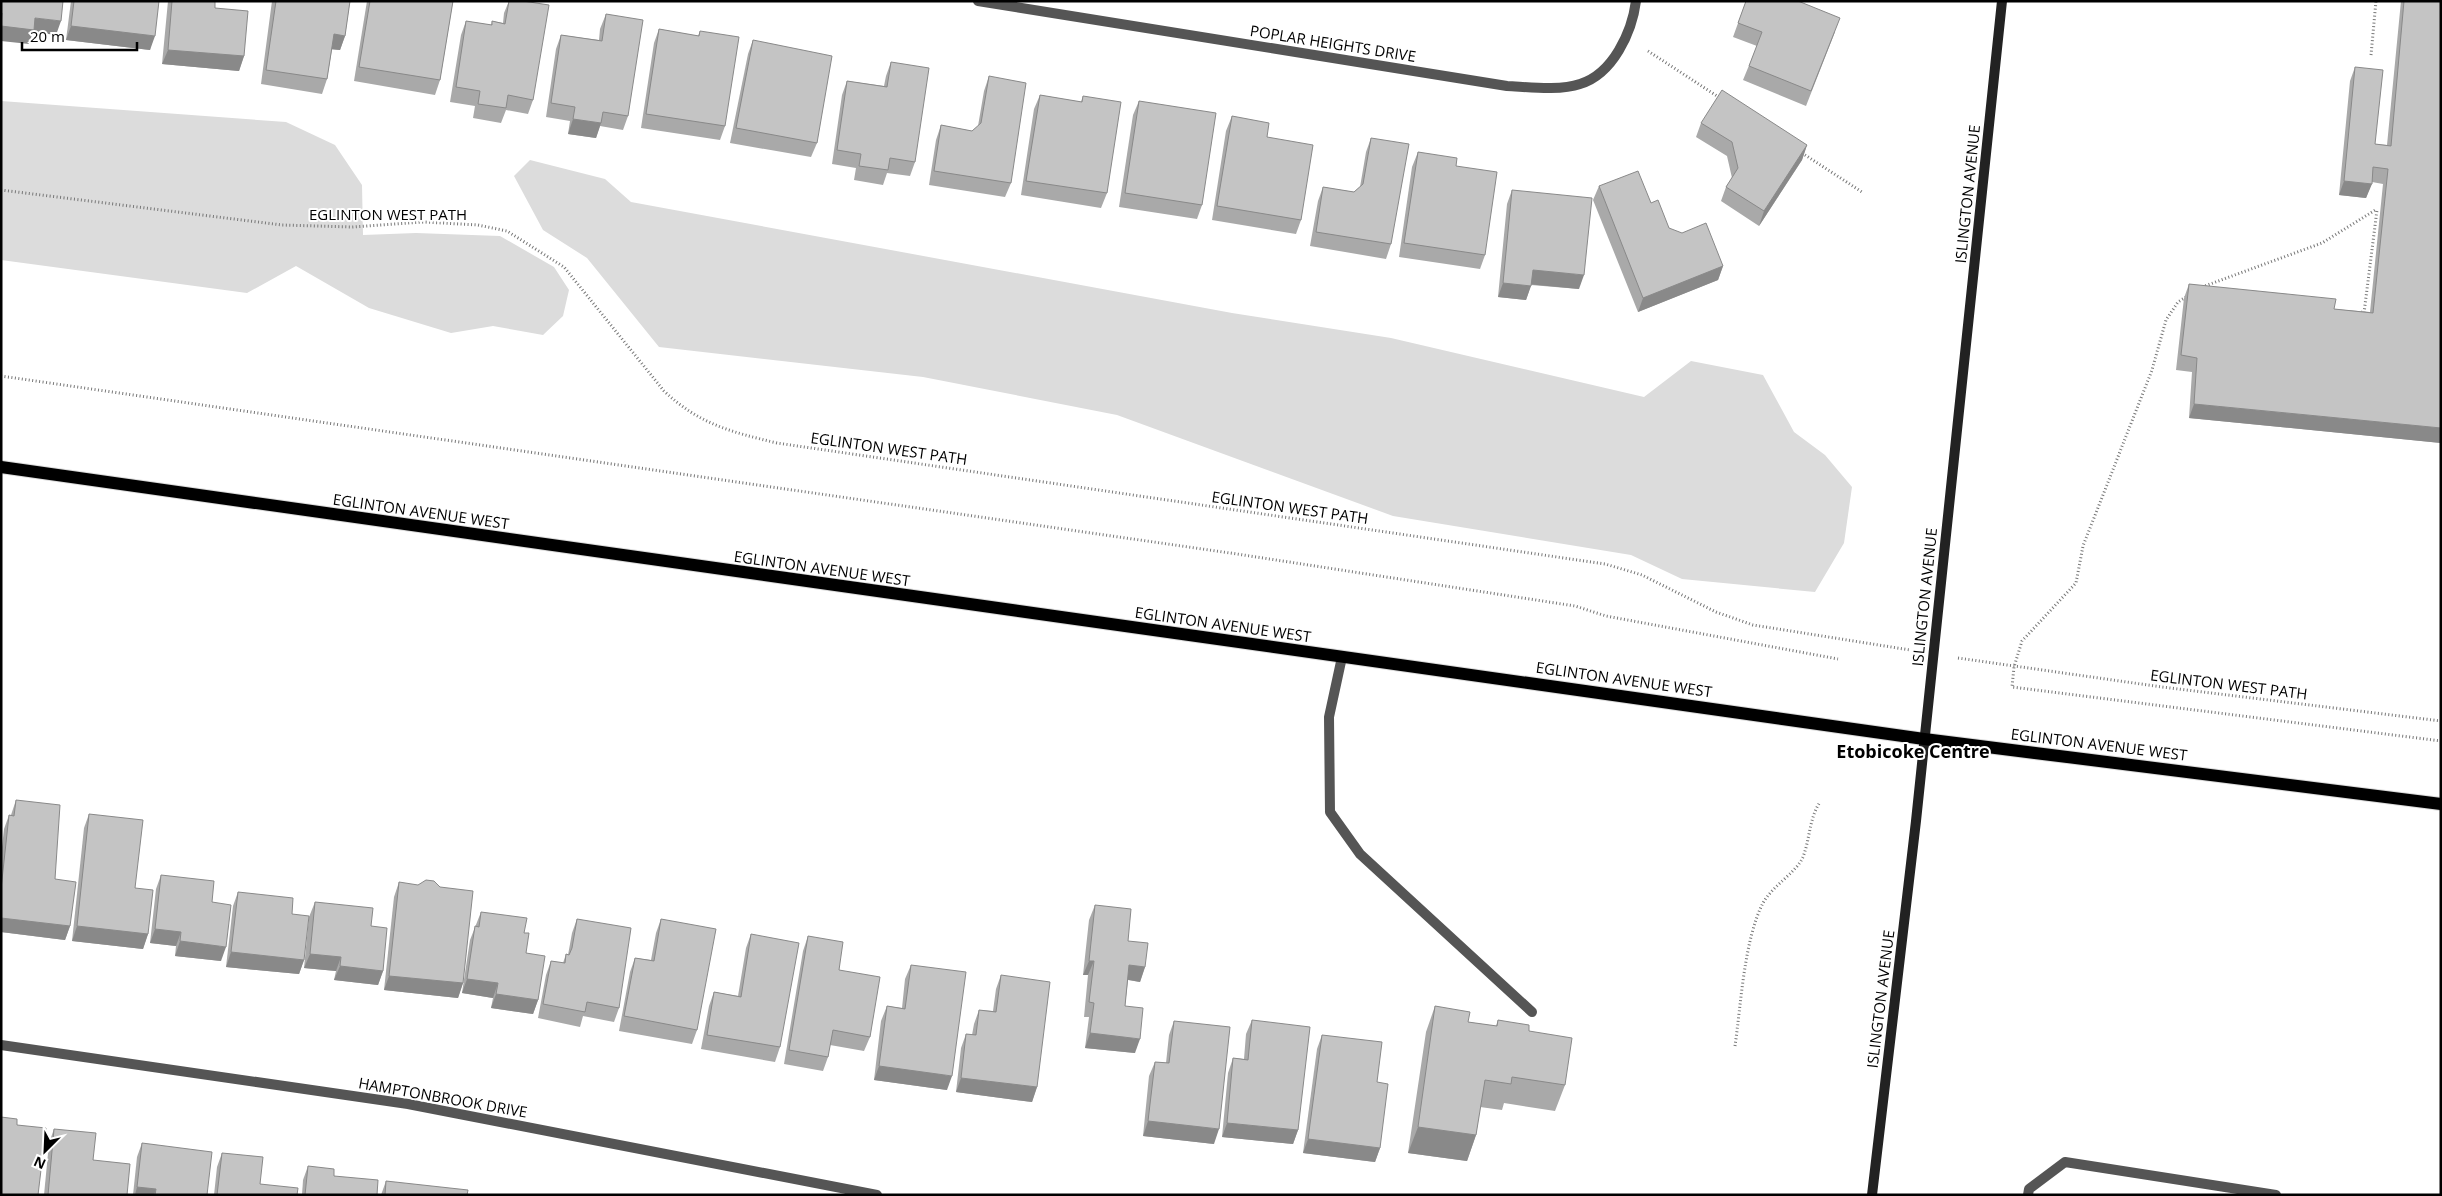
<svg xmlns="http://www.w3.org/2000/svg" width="2442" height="1196" font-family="'Open Sans',sans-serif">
<rect width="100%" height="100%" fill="#fff"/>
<g fill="#dcdcdc">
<path d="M1,101L286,122L335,145L362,185L363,235L416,233L500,236L554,267L569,290L563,316L543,335L493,326L451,333L369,308L296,266L247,293L1,260Z"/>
<path d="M530,160L605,179L631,202L1232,313L1391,338L1644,397L1691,361L1763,375L1794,432L1825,455L1852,487L1844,543L1815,592L1682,579L1631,555L1393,516L1117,415L923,377L659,347L587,258L543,230L514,176Z"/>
</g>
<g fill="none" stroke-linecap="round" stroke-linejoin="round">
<defs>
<path id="primary" d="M1,467L1924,739L2441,804"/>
</defs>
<use href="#primary" stroke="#dbdbdb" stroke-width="14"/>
<g stroke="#777" stroke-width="3" stroke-dasharray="1 2.5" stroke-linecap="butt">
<path d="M1648,51L1720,98"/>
<path d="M2371,55L2376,1"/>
<path d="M1802,153L1862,192"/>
<path d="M1,190L282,225L352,227L424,222L478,225L507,231L564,267L664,391C699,424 731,432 777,443L1605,564L1642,575L1716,612L1753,625L1910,650"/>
<path d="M2202,287L2322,243L2377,209"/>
<path d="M2186,297L2178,302L2166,320L2152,370L2083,546L2076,583L2022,641L2014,667L2012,687L2441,741"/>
<path d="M2361,312L2364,313L2377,210"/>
<path d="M1,376L1237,554L1575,606L1606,616L1838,659"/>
<path d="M1958,658L2162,687L2441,721"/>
<path d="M1735,1046C1741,1005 1744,940 1763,903C1773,885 1796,873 1803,857C1810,839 1809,819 1820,802"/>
</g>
<g stroke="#555" stroke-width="10">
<path d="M1342,657L1329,717L1330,812L1360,854L1532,1012"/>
<path d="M2028,1195L2029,1189L2065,1162L2276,1195"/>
</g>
<g stroke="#555" stroke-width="10">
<path d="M978,1L1507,86C1528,87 1560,91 1580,84C1613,74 1632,32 1636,1"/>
<path d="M1,1045L408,1104L877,1195"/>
</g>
<path stroke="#222" stroke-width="10" d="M1872,1195L1916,821L2002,1"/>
<use href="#primary" stroke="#000" stroke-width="12"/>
</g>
<g fill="#a9a9a9">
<path d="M71,1H159L150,50L66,40Z"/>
<path d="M168,1H215V8L244,56L239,71L162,64Z"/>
<path d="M272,1H350L345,36L340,50L332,49L327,79L322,94L261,84Z"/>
<path d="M367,1H453L440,80L435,95L354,81Z"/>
<path d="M509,1H523L533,100L528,114L506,110L501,123L473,118L475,106L450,102L461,35L466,21L491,25L492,21L503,23L504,13Z"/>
<path d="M1746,1L1835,32L1806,106L1743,80L1757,46L1733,37Z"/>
<path d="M2401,1H2441V443L2189,418L2192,372L2176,370L2184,298L2189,284L2334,309L2370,312L2383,184L2372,182L2366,198L2339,195L2350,81L2355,67L2375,144L2387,145Z"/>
<path d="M606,14L628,116L623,130L600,126L596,138L568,134L570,121L546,117L556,49L561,35L599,40L600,29Z"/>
<path d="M659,29L698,36L700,31L725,126L720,140L641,128L654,43Z"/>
<path d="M753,40L817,143L811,157L730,143L748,54Z"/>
<path d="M891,62L915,162L910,176L887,173L883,185L854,180L856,168L832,164L842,95L847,81L884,86L886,76Z"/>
<path d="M989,76L1011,183L1005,197L929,185L936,140L941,125L972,131L978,126L984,91Z"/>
<path d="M1040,95L1081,102L1083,96L1107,193L1101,208L1021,195L1034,109Z"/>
<path d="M1139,101L1202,205L1197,219L1119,207L1133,115Z"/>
<path d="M1232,116L1267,137L1301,220L1296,234L1212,220L1226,131Z"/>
<path d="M1701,123L1807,145L1802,160L1759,226L1721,201L1726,187L1732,178L1727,156L1696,137Z"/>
<path d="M1371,138L1391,244L1386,259L1310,246L1318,201L1323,187L1354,192L1360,187L1366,152Z"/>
<path d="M1418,152L1456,166L1485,255L1480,269L1399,257L1412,167Z"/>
<path d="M1599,186L1651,203L1669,228L1723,266L1718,280L1638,312L1593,200Z"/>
<path d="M1512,190L1579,289L1531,285L1526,300L1498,297L1507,204Z"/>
<path d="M16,800L55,879L70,926L65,940L1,932V856L4,829L9,815H11Z"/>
<path d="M89,814L135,888L148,934L143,949L72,941L84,828Z"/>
<path d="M161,875L212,902L221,961L175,956L176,946L150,943L156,889Z"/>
<path d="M399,882L463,983L458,998L384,990L394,897Z"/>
<path d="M238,892L292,914L304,960L299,974L226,967L233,906Z"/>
<path d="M315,902L371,926L383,971L378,985L334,980L336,971L304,968L309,917Z"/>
<path d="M1095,905L1128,941L1145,967L1140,982L1128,980L1125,1006L1135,1053L1085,1048L1089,1017H1084L1088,975H1083L1089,920Z"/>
<path d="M481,912L524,933L526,953L538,1000L533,1014L491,1008L493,998L462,993L470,940Z"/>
<path d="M577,919L619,1008L614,1022L583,1016L580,1027L538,1018L546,975L551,961L563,963L566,954L568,955L572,933Z"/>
<path d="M661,919L697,1030L692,1044L619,1031L630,972L635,958L651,960L656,933Z"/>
<path d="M751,934L780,1047L775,1062L701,1049L709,1006L714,992L738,996L746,948Z"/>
<path d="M808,936L870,1037L864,1051L830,1045L828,1057L823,1071L784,1064L803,951Z"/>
<path d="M911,965L947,1090L874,1080L881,1021L887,1006L902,1008L905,979Z"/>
<path d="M1001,975L1037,1087L1032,1102L956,1092L961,1048L966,1034L972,1035L974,1024L979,1010L993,1011L996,989Z"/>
<path d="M1435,1006L1468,1022L1496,1026L1498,1020L1529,1031L1565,1085L1555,1111L1504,1103L1502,1110L1480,1107L1476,1135L1467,1161L1408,1153L1426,1032Z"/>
<path d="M1252,1020L1298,1130L1293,1144L1222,1137L1228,1073L1233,1058L1244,1059L1246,1034Z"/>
<path d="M1174,1021L1214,1144L1143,1136L1149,1076L1155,1062L1166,1063L1169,1035Z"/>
<path d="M1322,1035L1377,1082L1380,1148L1375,1162L1303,1153L1317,1049Z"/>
<path d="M54,1129L93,1160L127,1195H44L49,1143Z"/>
<path d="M142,1143L207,1195H133L137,1157Z"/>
<path d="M222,1153L260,1184L297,1195H214L217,1167Z"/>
<path d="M308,1166L334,1176L377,1195H302L303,1180Z"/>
<path d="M386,1181L467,1195H381Z"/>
</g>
<g fill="#898989">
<path d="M35,18L61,21L56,35L33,32L29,44L1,41V26Z"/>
<path d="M71,26L155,36L150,50L66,40Z"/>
<path d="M334,34L345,36L340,50L328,49Z"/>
<path d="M168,50L244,56L239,71L162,64Z"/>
<path d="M573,119L601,123L596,138L568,134Z"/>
<path d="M1807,145L1802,160L1759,226L1764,211Z"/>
<path d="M2344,181L2372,184L2366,198L2339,195Z"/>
<path d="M1723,266L1718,280L1638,312L1643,298Z"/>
<path d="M1533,270L1584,275L1579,289L1527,284Z"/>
<path d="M1503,283L1531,286L1526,300L1498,297Z"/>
<path d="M2194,404L2441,428V443L2189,418Z"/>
<path d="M1,918L70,926L65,940L1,932Z"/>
<path d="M77,926L148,934L143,949L72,941Z"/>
<path d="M155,929L181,932L176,946L150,943Z"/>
<path d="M180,941L226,947L221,961L175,956Z"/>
<path d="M231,952L304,960L299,974L226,967Z"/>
<path d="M310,954L341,957L336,971L304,968Z"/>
<path d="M1089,961H1094L1088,975H1083Z"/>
<path d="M1129,965L1145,967L1140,982L1124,979Z"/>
<path d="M340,966L383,971L378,985L334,980Z"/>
<path d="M389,976L463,983L458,998L384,990Z"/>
<path d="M467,979L498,983L493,998L462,993Z"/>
<path d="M496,994L538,1000L533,1014L491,1008Z"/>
<path d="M1090,1033L1140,1039L1135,1053L1085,1048Z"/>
<path d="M879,1066L952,1076L947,1090L874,1080Z"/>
<path d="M961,1078L1037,1087L1032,1102L956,1092Z"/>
<path d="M1148,1121L1219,1129L1214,1144L1143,1136Z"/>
<path d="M1227,1123L1298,1130L1293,1144L1222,1137Z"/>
<path d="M1418,1127L1476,1135L1467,1161L1408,1153Z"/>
<path d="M1308,1139L1380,1148L1375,1162L1303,1153Z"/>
<path d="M137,1187L156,1189L154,1195H135Z"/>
</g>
<g fill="#c4c4c4" stroke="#898989">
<path d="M1,1H63L61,21L35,18L34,30L1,26L2,13H1Z"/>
<path d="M74,1H159L155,36L71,26Z"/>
<path d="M172,1H215V8L248,11L244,56L168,50Z"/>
<path d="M276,1H350L345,36L334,34L327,79L266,70Z"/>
<path d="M370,1H453L440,80L359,67Z"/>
<path d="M509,1H523L549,5L533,100L508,95L506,108L478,104L480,91L456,87L466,21L492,25V21L505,24Z"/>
<path d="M1746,1H1798L1840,18L1811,91L1749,66L1762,32L1738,23Z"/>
<path d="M2404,1H2441V428L2194,404L2197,358L2181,355L2189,284L2336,299L2334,309L2373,313L2388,169L2373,167L2372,184L2344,181L2355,67L2383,70L2375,144L2391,146Z"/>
<path d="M606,14L643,20L628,116L603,112L601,123L573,119L575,107L551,103L561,35L602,41Z"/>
<path d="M659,29L699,36L700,31L739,37L725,126L646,114Z"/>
<path d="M753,40L832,56L817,143L736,128Z"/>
<path d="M891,62L929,68L915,162L890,158L888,170L859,166L861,154L837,150L847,81L887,87Z"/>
<path d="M989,76L1026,83L1011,183L934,171L941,125L972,131L981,123Z"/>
<path d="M1722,90L1807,145L1764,211L1726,187L1738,168L1732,142L1701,123Z"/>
<path d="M1040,95L1082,102L1083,96L1121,102L1107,193L1026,181Z"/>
<path d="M1139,101L1216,113L1202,205L1125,193Z"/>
<path d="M1232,116L1269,123L1267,137L1313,145L1301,220L1217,206Z"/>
<path d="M1371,138L1409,144L1391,244L1316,232L1323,187L1354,192L1363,184Z"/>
<path d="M1418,152L1457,158L1456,166L1497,172L1485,255L1404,243Z"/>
<path d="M1638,171L1651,203L1658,200L1669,228L1682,233L1706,223L1723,266L1643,298L1599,186Z"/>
<path d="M1512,190L1592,198L1584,275L1533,270L1531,286L1503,283Z"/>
<path d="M16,800L60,805L55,879L76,882L70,926L1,918V889L9,815L14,816Z"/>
<path d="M89,814L143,820L135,888L153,890L148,934L77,926Z"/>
<path d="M161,875L214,881L212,902L231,905L226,947L180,941L181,932L155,929Z"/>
<path d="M426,880L434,881L440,887L473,891L463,983L389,976L399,882L418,885Z"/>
<path d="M238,892L293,898L292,914L309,916L304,960L231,952Z"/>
<path d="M315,902L373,908L371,926L387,928L383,971L340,966L341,957L310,954Z"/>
<path d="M1095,905L1131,909L1128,941L1148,943L1145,967L1129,965L1125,1006L1143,1008L1140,1039L1090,1033L1094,1003L1089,1002L1094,961H1089Z"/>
<path d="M481,912L527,918L524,933H529L526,953L545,956L538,1000L496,994L498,983L467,979L475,926L479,927Z"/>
<path d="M577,919L631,928L619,1008L587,1002L585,1012L543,1004L551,961L565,963L566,954L569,955L572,948Z"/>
<path d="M661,919L716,929L697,1030L624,1016L635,958L654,961Z"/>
<path d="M751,934L799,943L780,1047L707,1035L714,992L741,997Z"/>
<path d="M808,936L843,942L839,970L880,977L870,1037L833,1030L828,1057L789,1050Z"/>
<path d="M911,965L966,972L952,1076L879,1066L887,1006L905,1009Z"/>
<path d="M1001,975L1050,982L1037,1087L961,1078L966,1034L976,1035L979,1010L996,1012Z"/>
<path d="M1435,1006L1470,1012L1468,1022L1497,1026L1498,1020L1510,1022L1529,1025V1031L1572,1038L1565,1085L1512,1077L1511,1084L1485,1080L1476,1135L1418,1127Z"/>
<path d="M1252,1020L1310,1027L1298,1130L1227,1123L1233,1058L1248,1060Z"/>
<path d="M1174,1021L1230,1027L1219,1129L1148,1121L1155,1062L1169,1063Z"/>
<path d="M1322,1035L1382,1042L1377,1082L1388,1084L1380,1148L1308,1139Z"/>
<path d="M1,1117L17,1119V1125L46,1128L38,1195H1Z"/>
<path d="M54,1129L96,1133L93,1160L130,1164L127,1195H48Z"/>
<path d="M142,1143L212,1152L207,1195H155L156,1189L137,1187Z"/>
<path d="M222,1153L263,1157L260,1184L298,1188L297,1195H217Z"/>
<path d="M308,1166L334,1169V1176L378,1180L377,1195H305Z"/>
<path d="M386,1181L468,1190L467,1195H385Z"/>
</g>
<g text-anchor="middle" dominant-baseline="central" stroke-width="4" stroke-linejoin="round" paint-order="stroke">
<g font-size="15" fill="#000" stroke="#fff">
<text transform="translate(1333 43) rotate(9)">POPLAR HEIGHTS DRIVE</text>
<text transform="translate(1967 194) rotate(-84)">ISLINGTON AVENUE</text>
<text x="388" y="214">EGLINTON WEST PATH</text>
<text transform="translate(889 448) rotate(8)">EGLINTON WEST PATH</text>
<text transform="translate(1290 507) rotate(8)">EGLINTON WEST PATH</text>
<text transform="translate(421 511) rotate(8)">EGLINTON AVENUE WEST</text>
<text transform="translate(822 568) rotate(8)">EGLINTON AVENUE WEST</text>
<text transform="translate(1924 597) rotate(-84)">ISLINGTON AVENUE</text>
<text transform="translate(1223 624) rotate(8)">EGLINTON AVENUE WEST</text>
<text transform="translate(1624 679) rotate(8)">EGLINTON AVENUE WEST</text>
<text transform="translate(2229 684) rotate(7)">EGLINTON WEST PATH</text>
<text transform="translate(2099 744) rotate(7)">EGLINTON AVENUE WEST</text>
<text transform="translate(1880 999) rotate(-83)">ISLINGTON AVENUE</text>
<text transform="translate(443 1097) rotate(10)">HAMPTONBROOK DRIVE</text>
</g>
<g font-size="18" font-weight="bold" fill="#000" stroke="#fff">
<text x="1913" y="751">Etobicoke Centre</text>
</g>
</g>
<rect width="2442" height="1196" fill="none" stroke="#000000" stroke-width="5"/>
<g transform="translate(45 1151) rotate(204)" stroke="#ffffff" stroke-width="4" paint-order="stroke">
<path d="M0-4L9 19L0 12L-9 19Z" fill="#000000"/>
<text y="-8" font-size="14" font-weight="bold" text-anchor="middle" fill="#000000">N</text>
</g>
<path d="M22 42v8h115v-8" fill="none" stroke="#000000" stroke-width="2.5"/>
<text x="30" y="42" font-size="15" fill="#000000" stroke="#ffffff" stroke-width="4" paint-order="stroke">20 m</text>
</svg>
